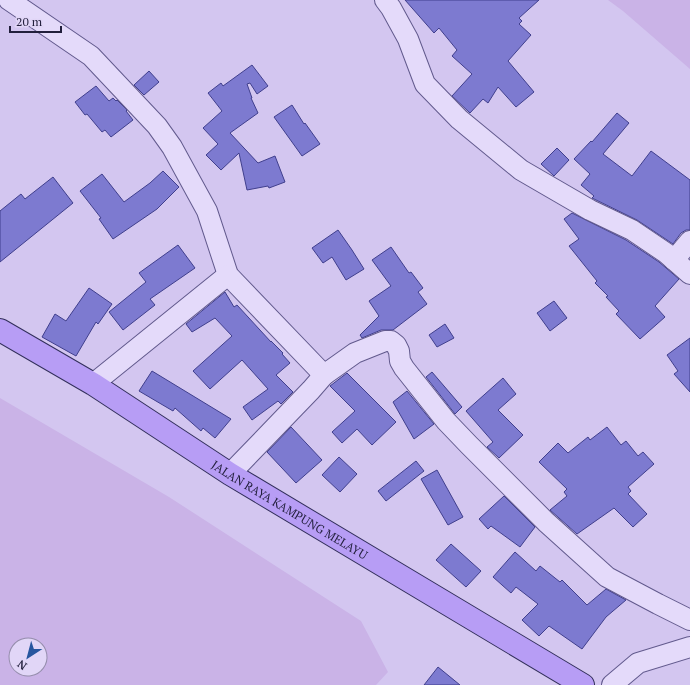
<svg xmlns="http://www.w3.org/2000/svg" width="690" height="685" font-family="'PT Serif',serif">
<rect width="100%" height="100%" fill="#d3c6f0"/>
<g fill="#cab3e7" fill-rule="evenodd">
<path d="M608,0H690V69L623,11Z"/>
<path d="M0,398L169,497L361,621L388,672L376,685H0ZM16,645H40V669H16Z"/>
</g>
<g fill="#7d7ad0" stroke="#403f8d">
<path d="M405,0H539L519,18L522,21L519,24L531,35L508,61L534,92L516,107L498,87L488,103L483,99L470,113L452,96L472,74L452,56L457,50L439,28L434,33Z"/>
<path d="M252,65L268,86L257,94L250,83L247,84L252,98H251L258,113L230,133L258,163L275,156L285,182L269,188L268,186L247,190L239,153L221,170L206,155L218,144L203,128L222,111L208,93L221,83L223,86Z"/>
<path d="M149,71L159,82L144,95L134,85Z"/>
<path d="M96,86L109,101L113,98L116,101L117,100L127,110L126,111L133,120L111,137L105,130L102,132L87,114L85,115L75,102Z"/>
<path d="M292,105L304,124L305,123L320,144L302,156L274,117Z"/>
<path d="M617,113L629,123L603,154L632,176L651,151L690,180V230H686L681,233L673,244L637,220L592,198L594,196L581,185L590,174L574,159L591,141L592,142Z"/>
<path d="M557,148L569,160L554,176L541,164Z"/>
<path d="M163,171L179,187L157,209L113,239L99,219L101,218L80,191L102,174L124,202L150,183Z"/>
<path d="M53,177L73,203L0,262V211L21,194L25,199Z"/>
<path d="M572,213L626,240L659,262L679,279L655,306L665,317L640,339L616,314L619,311L606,297L608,296L595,283L597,281L569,246L579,239L564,219Z"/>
<path d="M338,230L352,250L364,269L346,280L332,257L323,263L312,248Z"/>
<path d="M178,245L195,268L150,299L155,305L123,330L109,312L146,282L139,273Z"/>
<path d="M391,247L409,273L411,272L423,288L418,292L427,304L393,330H381L362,338L360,335L379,316L369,301L391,286L372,260Z"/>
<path d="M89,288L112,304L98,324L96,322L76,356L42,337L55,314L66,321Z"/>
<path d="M225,292L234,307L237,305L271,342V341L283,353L282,354L290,363L276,375L293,392L281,404L278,401L252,420L243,407L268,389L242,360L210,389L193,371L232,336L215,318L192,332L186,324Z"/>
<path d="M554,301L567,318L550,331L537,313Z"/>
<path d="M445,324L454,338L437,347L429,335Z"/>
<path d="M690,338V392L674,374L678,371L667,355Z"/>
<path d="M152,371L231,419L215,438L203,428L201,431L175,408L173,411L139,391Z"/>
<path d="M432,372L462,407L455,414L426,377Z"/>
<path d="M347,373L396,422L372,445L357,429L342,443L332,432L355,411L330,386Z"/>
<path d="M503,378L516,394L498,410L523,435L499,458L487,447L493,442L466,411Z"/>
<path d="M407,391L434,424L414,439L393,402Z"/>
<path d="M291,427L322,460L296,483L267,452Z"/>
<path d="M607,427L621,445L626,441L638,456L643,452L654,464L628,487L631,491L628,494L647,514L633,527L614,508L577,534L550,510L567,496L564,492L567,489L539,462L558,443L568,453L588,437L590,440Z"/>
<path d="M339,457L357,474L340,492L322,475Z"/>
<path d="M416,461L424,471L386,501L378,491Z"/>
<path d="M437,470L463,517L448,525L421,479Z"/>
<path d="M504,496L535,527L520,547L491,526L488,529L479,519Z"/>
<path d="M451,544L481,571L466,587L436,560Z"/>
<path d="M515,552L536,571L540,566L560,582L562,580L587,605L606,589L626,600L606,617L582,649L549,626L539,636L522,620L538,604L516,587L511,593L493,577Z"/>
<path d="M438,667L460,685H424Z"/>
</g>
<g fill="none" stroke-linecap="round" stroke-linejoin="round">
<defs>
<g id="minor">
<path d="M9,0L91,56L157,126L172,147L207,211L228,275L324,375"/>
<path d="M385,0L391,8L408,39L425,84L459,119L521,170L590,210L632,230L666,253L690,274"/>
<path d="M674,260L690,241"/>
<path d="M93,384L228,275"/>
<path d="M230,474L311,390L324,375L355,353L385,341H391L396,345L399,351L400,361L404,368L446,421L469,445L546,522L607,577L658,604L690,620"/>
<path d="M612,685L638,663L690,647"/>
</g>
<g id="major">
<path id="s1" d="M0,330L93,384L230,474L583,685"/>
</g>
</defs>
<use href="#minor" stroke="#625a8d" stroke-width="22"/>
<use href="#major" stroke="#322f5b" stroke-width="24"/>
<use href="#minor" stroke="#e4dafa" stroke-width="20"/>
<use href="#major" stroke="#b79df5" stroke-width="22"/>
</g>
<g text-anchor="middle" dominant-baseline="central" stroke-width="3" stroke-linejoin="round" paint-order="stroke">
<g font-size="12" fill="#221f3c" stroke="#e1d6f7">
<text stroke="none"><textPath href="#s1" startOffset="341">JALAN RAYA KAMPUNG MELAYU</textPath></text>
</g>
</g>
<g transform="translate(28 657) rotate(216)"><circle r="19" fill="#e1d6f7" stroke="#958dac"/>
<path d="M0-3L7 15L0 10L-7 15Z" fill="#27569f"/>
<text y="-6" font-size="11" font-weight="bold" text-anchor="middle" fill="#221f3c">N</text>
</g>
<path d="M10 26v6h51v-6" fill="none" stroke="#221f3c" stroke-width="2"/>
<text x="16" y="26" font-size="12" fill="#221f3c" stroke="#e1d6f7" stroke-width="3" paint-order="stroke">20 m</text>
</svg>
